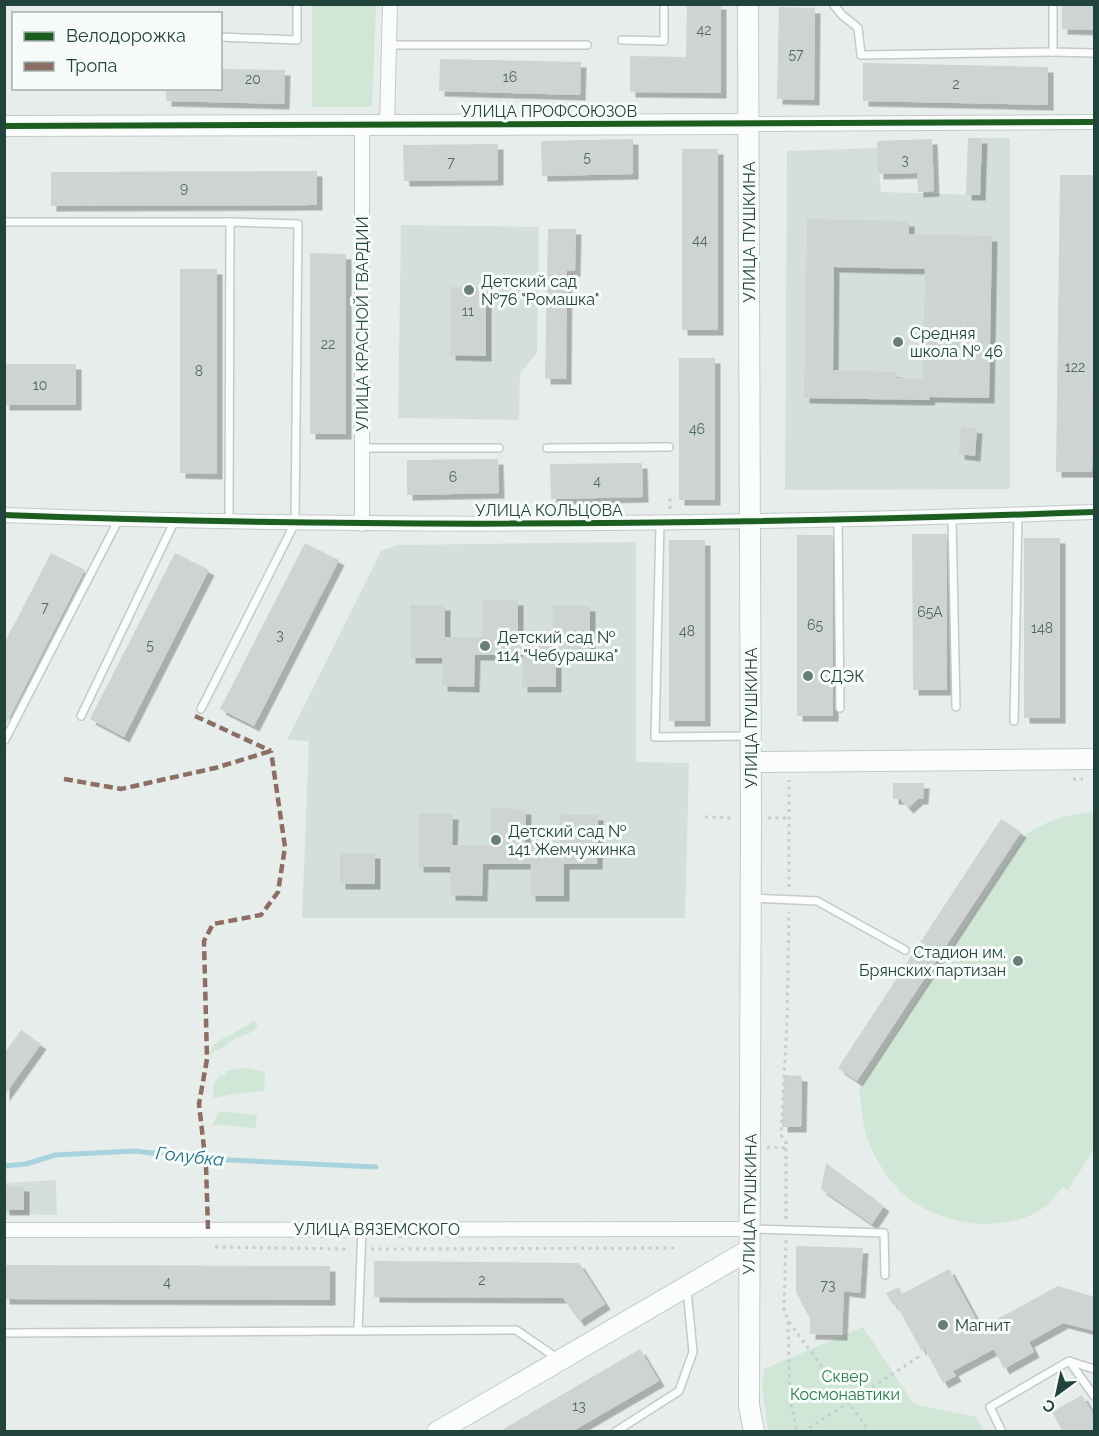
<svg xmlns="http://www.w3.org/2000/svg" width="1099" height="1436" font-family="Raleway,sans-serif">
<defs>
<filter id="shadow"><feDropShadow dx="5.5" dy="5.5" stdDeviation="0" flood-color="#0004"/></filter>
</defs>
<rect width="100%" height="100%" fill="#e7edea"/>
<g fill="#d5dfda">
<path d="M982,138H1010V489L785,490L787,151L877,148L881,192L979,195Z"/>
<path d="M401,225L539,227L537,353L520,373L519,420L398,418Z"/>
<path d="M636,542V762L689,763L685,918H302L309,741L287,740L381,551L398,545Z"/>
<path d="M56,1180L57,1215L5,1214L4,1183Z"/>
</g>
<g fill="#d0e6d7">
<path d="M312,5H376L372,107H312Z"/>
<path d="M1094,812V1149L1068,1190L1063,1187C1058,1192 1053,1199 1048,1204C1009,1238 933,1225 899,1190C888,1178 877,1162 871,1148C862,1130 862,1108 859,1089L1026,834C1051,819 1065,815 1094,812Z"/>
<path d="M254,1020L258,1027L250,1033L236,1038L225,1046L208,1055C212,1044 222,1037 233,1035C238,1028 248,1027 254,1020Z"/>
<path d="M247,1068L265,1072L264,1091L233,1094L213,1098L214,1083L220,1075H225L226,1071Z"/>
<path d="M224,1112L257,1115L256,1128C240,1128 228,1123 212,1126L218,1113Z"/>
<path d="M863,1327L914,1404L976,1417L984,1431H768L762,1385L764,1369Z"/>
</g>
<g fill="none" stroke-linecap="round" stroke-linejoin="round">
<path stroke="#a6d3dd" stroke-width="5" d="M4,1166L26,1164L55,1155L135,1151L152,1153H169L176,1156L209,1159L376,1167"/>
</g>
<g fill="#ced4d2" fill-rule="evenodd" filter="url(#shadow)">
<path d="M687,4H721V93L630,92V56L686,57Z"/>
<path d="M1062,4H1095V30L1062,29Z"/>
<path d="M779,7L815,8L814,100L777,99Z"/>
<path d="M440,59L581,62L580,95L439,91Z"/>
<path d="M863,63L1048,67V105L863,101Z"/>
<path d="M220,69L285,70L284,104L166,101V88H220Z"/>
<path d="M968,138H982L980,195H966Z"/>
<path d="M633,139V174L542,176L541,141Z"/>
<path d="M932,139L934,191L918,192L917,173L878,174L877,141Z"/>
<path d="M498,144V180L404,181L403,145Z"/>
<rect x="682" y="149" width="36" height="181"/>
<path d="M317,171V205L51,206V172Z"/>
<path d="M1060,175H1095L1092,472H1056Z"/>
<path d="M807,219L909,221V234L992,236L989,398L930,397L929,400L804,398ZM834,267L925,269L923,378H896V372L833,370Z"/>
<path d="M548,229H576L575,271H567L566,379H545Z"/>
<path d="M310,253L346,254V434H310Z"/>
<path d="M180,269H217V474L180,473Z"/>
<path d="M451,287H486V356L450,355Z"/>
<rect x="679" y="358" width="36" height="142"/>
<rect x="4" y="364" width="72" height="41"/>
<path d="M961,427L977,428L975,456L959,454Z"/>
<path d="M498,459L499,493L407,495V460Z"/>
<path d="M642,463L643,497L551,499L550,464Z"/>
<path d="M912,534H947V690H913Z"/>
<rect x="797" y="535" width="36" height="181"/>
<rect x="1024" y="538" width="36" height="180"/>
<rect x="669" y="540" width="36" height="181"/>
<path d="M305,543L339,560L254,726L220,709Z"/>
<path d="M51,553L85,570L4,728V644Z"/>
<path d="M175,553L209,570L124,737L90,719Z"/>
<path d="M482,600H518V636L552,637L553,605L590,606V656L556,655V687H522L523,655H475L474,687L442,686V658H410V605H445V637H482Z"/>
<path d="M893,783H924L923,799H918L908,808L900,799H893Z"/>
<path d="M490,808L526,809L525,845L560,846V814L598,815L597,864H564V896H530L531,864H483L482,896L450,895V867H418V813L453,814L452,845L490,846Z"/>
<path d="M1001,819L1021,832L857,1081L838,1068Z"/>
<rect x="340" y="853" width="35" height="31"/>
<path d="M21,1030L41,1044L4,1096V1054Z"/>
<path d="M784,1075L802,1076L801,1127H782Z"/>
<path d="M826,1163L884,1206L872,1224L821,1189Z"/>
<rect x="4" y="1186" width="20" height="24"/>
<path d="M796,1246L863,1248L860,1293L844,1291L842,1335L810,1334V1319L796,1292Z"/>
<path d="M374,1261L579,1263L605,1304L579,1321L563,1298L374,1297Z"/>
<path d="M4,1265L330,1266V1300L4,1299Z"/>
<path d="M949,1269L981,1328L1058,1286L1095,1297V1331L1063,1323L1029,1342L1034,1352L1004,1369L994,1349L953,1371L956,1376L943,1383L924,1348L921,1350L896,1304L893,1305L886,1293L899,1287L902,1294Z"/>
<path d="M640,1349L659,1381L573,1431H500Z"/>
<path d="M1082,1395L1095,1417V1431H1062L1052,1412Z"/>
</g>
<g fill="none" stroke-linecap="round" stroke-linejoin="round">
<defs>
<g id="lane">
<path d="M833,4L842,15L858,28L861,55L1053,52"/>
<path d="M1053,4V52L1094,53"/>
<path d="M220,37L297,40V4"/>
<path d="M622,40L664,41V4"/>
<path d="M389,45H587"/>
<path d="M4,222H230"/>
<path d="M362,448H499"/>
<path d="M547,448L669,447"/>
<path d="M952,515L956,707"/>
<path d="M838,519L840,708"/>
<path d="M660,522L655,737L750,736"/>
<path d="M201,709L295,523L298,224L230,222L229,521"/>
<path d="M81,716L175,520"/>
<path d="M1014,721L1018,513"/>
<path d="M5,740L119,519"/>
<path d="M754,898L817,901L905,950"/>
<path d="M752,1229L884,1233L885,1275"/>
<path d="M358,1331L362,1229"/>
<path d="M4,1333L516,1330L557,1358"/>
<path d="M1070,1362L1094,1396"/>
<path d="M615,1432L679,1391L693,1352L687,1290"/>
<path d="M1002,1432L990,1407L1069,1361L1094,1369"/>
</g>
<g id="street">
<path d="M748,124L1094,122"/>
<path d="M387,125L390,4"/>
<path d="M4,515C368,529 731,525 1094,512"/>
<path d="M362,524V125"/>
<path d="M4,1230L749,1229"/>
</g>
<g id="secondary">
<path d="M748,4L751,818L749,1405L754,1432"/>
<path d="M4,126L748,124"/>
<path d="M751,762L1094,759"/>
<path d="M437,1432L749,1250"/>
</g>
</defs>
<use href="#lane" stroke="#c4cac8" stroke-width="10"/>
<use href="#street" stroke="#c4cac8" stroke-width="16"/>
<use href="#secondary" stroke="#c2cbc8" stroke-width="22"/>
<g stroke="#c6cecd" stroke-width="3" stroke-dasharray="3 4.5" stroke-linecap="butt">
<path d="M670,509V498"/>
<path d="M1073,779H1083"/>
<path d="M705,817L734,818"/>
<path d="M768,818H790"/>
<path d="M789,887V780"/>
<path d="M767,1147L786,1148"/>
<path d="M786,1219V1143L781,1135L787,1021L789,912"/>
<path d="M786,1240L784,1309L788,1321L790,1399L797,1432"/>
<path d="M215,1247L350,1249"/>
<path d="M371,1249L678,1248"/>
<path d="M789,1322L870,1432"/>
<path d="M803,1432L920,1356"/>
</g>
<use href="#lane" stroke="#fbfcfc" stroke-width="7"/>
<use href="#street" stroke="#fbfcfc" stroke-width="14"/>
<use href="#secondary" stroke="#fbfcfc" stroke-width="20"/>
<g stroke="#8d6e63" stroke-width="4.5" stroke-dasharray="9 4.5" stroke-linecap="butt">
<path d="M195,716L271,751"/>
<path d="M64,779L121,789L215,768L271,751"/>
<path d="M208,1229L206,1166L199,1104L207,1059L204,941L213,924L261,915L278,892L285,847L271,751"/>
</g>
<defs>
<g id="cycleway">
<path d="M4,126L1094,122"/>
<path d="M4,515C368,529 731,525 1094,512"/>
</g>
</defs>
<use href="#cycleway" stroke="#f6fbf9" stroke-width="10"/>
<use href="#cycleway" stroke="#1b5e20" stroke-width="6"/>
</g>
<g fill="#677e79" stroke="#f6fbf9" stroke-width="2">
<circle cx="469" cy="290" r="6"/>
<circle cx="898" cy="342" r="6"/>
<circle cx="485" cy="646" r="6"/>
<circle cx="808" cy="676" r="6"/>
<circle cx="496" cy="840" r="6"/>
<circle cx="1018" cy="961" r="6"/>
<circle cx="943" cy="1325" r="6"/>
</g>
<g text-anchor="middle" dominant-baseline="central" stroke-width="6" stroke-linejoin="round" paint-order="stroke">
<g font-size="14" fill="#4e6862">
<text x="704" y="30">42</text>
<text x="796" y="54">57</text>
<text x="510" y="77">16</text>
<text x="253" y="79">20</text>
<text x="956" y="84">2</text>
<text x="587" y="157">5</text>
<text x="905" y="160">3</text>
<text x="451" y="162">7</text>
<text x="184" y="188">9</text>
<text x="700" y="240">44</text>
<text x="468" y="311">11</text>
<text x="328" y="344">22</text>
<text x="1075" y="367">122</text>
<text x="199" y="371">8</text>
<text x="40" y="385">10</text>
<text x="697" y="429">46</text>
<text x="453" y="477">6</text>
<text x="597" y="481">4</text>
<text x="45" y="607">7</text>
<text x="930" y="612">65А</text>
<text x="815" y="625">65</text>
<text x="1042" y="628">148</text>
<text x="687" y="631">48</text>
<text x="280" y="635">3</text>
<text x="150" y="645">5</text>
<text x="482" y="1280">2</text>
<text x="167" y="1282">4</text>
<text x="828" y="1285">73</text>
<text x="579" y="1406">13</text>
</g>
<g font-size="16" fill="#22433c" stroke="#f6fbf9">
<text x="549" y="111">УЛИЦА ПРОФСОЮЗОВ</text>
<text transform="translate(749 232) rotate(-90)">УЛИЦА ПУШКИНА</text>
<text transform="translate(362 324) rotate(-90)">УЛИЦА КРАСНОЙ ГВАРДИИ</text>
<text x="549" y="510">УЛИЦА КОЛЬЦОВА</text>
<text transform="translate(751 718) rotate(-90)">УЛИЦА ПУШКИНА</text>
<text transform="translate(750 1204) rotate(-89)">УЛИЦА ПУШКИНА</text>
<text x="377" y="1229">УЛИЦА ВЯЗЕМСКОГО</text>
</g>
<g font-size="16" fill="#22433c" stroke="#f6fbf9" text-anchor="start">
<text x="481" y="281">Детский сад<tspan x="481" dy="18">№76 "Ромашка"</tspan></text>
<text x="910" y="333">Средняя<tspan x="910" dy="18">школа № 46</tspan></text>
<text x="497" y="637">Детский сад №<tspan x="497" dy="18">114 "Чебурашка"</tspan></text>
<text x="820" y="676">СДЭК</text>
<text x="508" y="831">Детский сад №<tspan x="508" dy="18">141 Жемчужинка</tspan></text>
<text x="1006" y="952" text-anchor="end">Стадион им.<tspan x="1006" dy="18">Брянских партизан</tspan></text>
<text x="955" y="1325">Магнит</text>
</g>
<g font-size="16" fill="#297d4d" stroke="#f6fbf9">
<text x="845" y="1376">Сквер<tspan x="845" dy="18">Космонавтики</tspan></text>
</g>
<g font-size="18" font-style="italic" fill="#176d84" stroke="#f6fbf9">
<text transform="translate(190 1156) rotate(6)">Голубка</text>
</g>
</g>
<rect width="1099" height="1436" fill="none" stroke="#22433c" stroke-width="12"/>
<rect x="12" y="12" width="210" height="78" fill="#f6fbf9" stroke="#a1b1ad" stroke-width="1.5"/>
<rect x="24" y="32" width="30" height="9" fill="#1b5e20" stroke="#a1b1ad" stroke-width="1.5"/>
<text x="66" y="42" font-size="18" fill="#22433c">Велодорожка</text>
<rect x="24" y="62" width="30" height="9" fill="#8d6e63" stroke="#a1b1ad" stroke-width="1.5"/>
<text x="66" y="72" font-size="18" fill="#22433c">Тропа</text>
<g transform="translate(1057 1394) rotate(213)" stroke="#f6fbf9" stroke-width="4.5" paint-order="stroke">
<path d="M0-4.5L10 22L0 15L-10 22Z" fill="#22433c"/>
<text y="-9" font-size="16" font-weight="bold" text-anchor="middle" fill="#22433c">С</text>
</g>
</svg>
